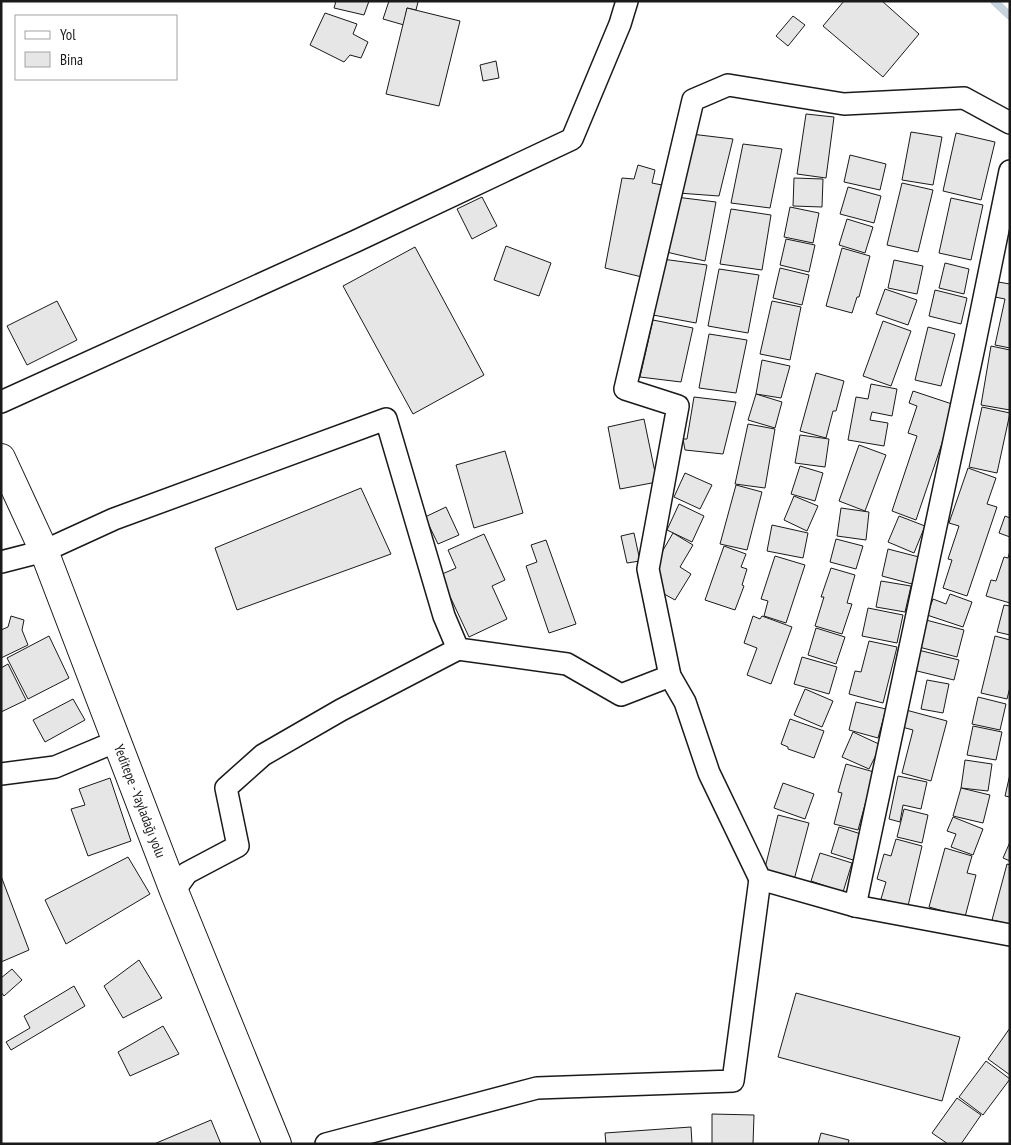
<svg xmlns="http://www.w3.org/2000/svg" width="1011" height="1145" font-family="'PT Sans Narrow',sans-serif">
<rect width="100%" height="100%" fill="#fff"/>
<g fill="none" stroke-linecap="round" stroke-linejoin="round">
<path stroke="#c6d2dc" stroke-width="8" d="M994,1L1010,16"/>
</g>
<g fill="#e6e6e6" stroke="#1a1a1a">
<path d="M336,1H369L364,15L334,8Z"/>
<path d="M389,1H418V2L416,10L407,8L404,25L383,19Z"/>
<path d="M844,1H882L919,34L883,77L823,26Z"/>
<path d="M407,8L460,21L439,106L386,94Z"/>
<path d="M325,13L357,24L353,34L368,42L361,58L350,55L344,62L310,45Z"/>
<path d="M793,16L805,25L788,46L776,36Z"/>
<path d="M496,61L499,78L483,81L480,65Z"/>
<path d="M806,114L834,117L826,178L797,174Z"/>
<path d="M911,132L942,137L933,185L902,180Z"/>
<path d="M956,133L995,142L981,200L943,191Z"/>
<path d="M691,134L733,139L719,196L678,193Z"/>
<path d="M743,144L782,149L770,208L731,203Z"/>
<path d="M850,155L886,164L880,190L844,182Z"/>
<path d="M638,165L655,170L652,183L662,185L642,277L605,268L622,178L634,179Z"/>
<path d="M794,178L823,179L822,207L793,206Z"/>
<path d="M902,183L933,190L918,252L887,245Z"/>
<path d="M848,187L881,196L874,223L840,214Z"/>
<path d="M482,197L497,226L472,239L457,209Z"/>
<path d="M676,197L716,202L705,261L662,251Z"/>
<path d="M951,198L983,205L971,260L939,253Z"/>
<path d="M790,207L819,213L813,243L784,237Z"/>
<path d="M731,209L771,215L762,270L720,264Z"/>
<path d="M847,219L873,227L865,253L839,245Z"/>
<path d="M786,239L815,245L809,272L780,265Z"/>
<path d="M506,246L551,263L539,296L494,280Z"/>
<path d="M415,247L484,375L413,414L343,286Z"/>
<path d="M842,248L870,256L859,297H857L852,313L826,306Z"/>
<path d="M662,259L707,265L696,323L653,315Z"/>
<path d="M894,260L923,266L917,294L888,288Z"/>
<path d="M945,263L969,269L964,294L939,288Z"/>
<path d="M780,268L809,275L802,305L773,298Z"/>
<path d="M719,269L759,275L748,333L708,326Z"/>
<path d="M998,282L1010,284V348L995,345L1005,299L995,297Z"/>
<path d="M885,289L917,300L908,325L876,314Z"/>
<path d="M935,290L967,298L961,324L929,316Z"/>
<path d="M57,301L77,340L27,365L7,326Z"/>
<path d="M772,301L801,307L790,360L760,354Z"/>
<path d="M653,320L693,328L681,382L640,377Z"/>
<path d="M883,321L911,331L891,386L863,376Z"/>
<path d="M928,327L955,334L941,386L915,380Z"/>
<path d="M709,334L747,340L736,393L699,388Z"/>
<path d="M991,346L1010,350V410L981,405Z"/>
<path d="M762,360L790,366L781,398L756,394Z"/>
<path d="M816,373L844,381L836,411H833L826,438L800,431Z"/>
<path d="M871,384L897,389L892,416L872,412L870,420L888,423L884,446L848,440L856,397L868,399Z"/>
<path d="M913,391L955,405L916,520L892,511L917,436L908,433L917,406L909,403Z"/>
<path d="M756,394L782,402L775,428L748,420Z"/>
<path d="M694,397L736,402L723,454L685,450L683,439H687Z"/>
<path d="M982,407L1010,413L997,473L969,467Z"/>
<path d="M644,419L657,482L620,489L608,427Z"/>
<path d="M748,424L775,429L765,488L735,484Z"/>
<path d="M800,435L829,439L825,467L795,463Z"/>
<path d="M859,445L886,455L865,511L839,501Z"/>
<path d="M505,451L523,513L474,528L456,465Z"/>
<path d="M800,466L823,473L815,501L791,494Z"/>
<path d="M968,468L996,478L987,504L997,507L967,596L943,588L952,560L948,559L959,526L949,523Z"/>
<path d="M685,473L712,485L700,509L674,497Z"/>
<path d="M736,485L762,492L747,550L720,544Z"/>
<path d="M361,488L391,554L237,610L215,548Z"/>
<path d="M794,496L818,506L807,531L784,520Z"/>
<path d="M679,504L704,516L692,542L667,530Z"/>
<path d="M446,507L459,535L438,544L425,517Z"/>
<path d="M841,508L869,512L866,540L837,536Z"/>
<path d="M899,516L925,526L914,553L888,542Z"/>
<path d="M1005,516L1010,518V537L999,533Z"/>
<path d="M772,525L808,533L803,558L767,551Z"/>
<path d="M634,533L640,561L627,563L621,536Z"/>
<path d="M673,533L693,545L680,567L691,574L675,600L655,589L661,551L662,552Z"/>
<path d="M484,534L505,580L492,586L507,619L469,637L440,575L456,568L448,550Z"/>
<path d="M836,539L863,546L856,569L830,562Z"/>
<path d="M546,540L576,624L549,633L526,566L537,562L531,545Z"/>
<path d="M724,546L746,554L741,567L747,569L742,585L744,586L735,610L705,600Z"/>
<path d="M888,549L919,557L912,584L882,576Z"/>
<path d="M1010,551V603L986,596L991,580L996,581L1004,557L1008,558Z"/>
<path d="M775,556L805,565L786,623L764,616L768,601L761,599Z"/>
<path d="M831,568L855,575L847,603L852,604L842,634L815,626L824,597H821Z"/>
<path d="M881,581L911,586L905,612L876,607Z"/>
<path d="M950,594L972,602L963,627L927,615L933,599L946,604Z"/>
<path d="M1004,605L1010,606V635L997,632Z"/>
<path d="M868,608L903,615L897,643L862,636Z"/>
<path d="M11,616L24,620L22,630L28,645L1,658V630L8,627Z"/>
<path d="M753,616L760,619L762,616L792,627L771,684L747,675L757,648L744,643Z"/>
<path d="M926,620L964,630L957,657L919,647Z"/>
<path d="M816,628L845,637L836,664L808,655Z"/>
<path d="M49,636L69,678L28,699L7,658Z"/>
<path d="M995,636L1010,640V687L1007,699L981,693Z"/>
<path d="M869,641L897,647L883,703L849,694L855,671L861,672Z"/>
<path d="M918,650L959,660L954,680L913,670Z"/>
<path d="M802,657L837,667L829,694L794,684Z"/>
<path d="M8,664L26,700L1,712V668Z"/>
<path d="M927,680L949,684L943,713L921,709Z"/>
<path d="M805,689L833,701L822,727L794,715Z"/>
<path d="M978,697L1006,704L1000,730L972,724Z"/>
<path d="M73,699L85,720L45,742L33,720Z"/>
<path d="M856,702L886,709L878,738L849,730Z"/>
<path d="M906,710L947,721L931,781L902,773L913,730L902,727Z"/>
<path d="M790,719L824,731L814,758L788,749V747L781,744Z"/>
<path d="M973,726L1002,732L996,760L967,755Z"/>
<path d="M853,732L881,745L869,769L842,757Z"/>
<path d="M965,760L992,764L988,791L961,788Z"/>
<path d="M846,764L874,772L858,830L834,824L842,793L838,792Z"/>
<path d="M1010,774V797L1005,796Z"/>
<path d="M898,776L927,782L921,809L903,805L900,822L889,819Z"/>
<path d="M110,778L131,841L88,856L71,809L85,805L79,789Z"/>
<path d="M783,783L814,794L805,819L774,808Z"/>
<path d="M961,788L990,795L983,823L953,816Z"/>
<path d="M904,809L928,815L922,843L897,837Z"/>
<path d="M778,815L809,823L794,880L764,872Z"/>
<path d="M953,817L983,829L973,855L951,847L956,834L947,831Z"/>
<path d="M839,827L861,834L853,860L831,853Z"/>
<path d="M896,839L922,846L908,906L881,899L886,882L877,879L884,854L891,856Z"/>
<path d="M1010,842V861L1003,858Z"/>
<path d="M945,848L972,856L967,873L976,875L965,917L929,907Z"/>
<path d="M820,853L852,863L843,892L811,881Z"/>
<path d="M128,857L150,894L66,944L45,900Z"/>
<path d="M1007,864L1010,865V924L992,920Z"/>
<path d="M1,876L29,950L1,962Z"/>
<path d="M139,960L162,998L123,1018L104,986Z"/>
<path d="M12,969L22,980L4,996L1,992V978Z"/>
<path d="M74,986L85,1006L11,1050L6,1042L30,1028L24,1016Z"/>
<path d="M796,993L960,1037L942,1101L778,1057Z"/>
<path d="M163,1026L179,1054L130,1076L118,1052Z"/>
<path d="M1010,1028V1075L988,1059Z"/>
<path d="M986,1061L1010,1079L983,1115L959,1097Z"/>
<path d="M957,1098L981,1115L961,1144H948L932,1133Z"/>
<path d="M712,1114L754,1115L753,1144H712Z"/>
<path d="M211,1120L221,1144H154Z"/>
<path d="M691,1127L692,1144H606L605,1133Z"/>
<path d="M821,1133L849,1140L848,1144H818Z"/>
</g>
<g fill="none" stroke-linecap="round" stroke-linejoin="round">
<defs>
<g id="minor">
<path d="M1010,123L964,98L844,104L728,85L693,100L625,389L678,406L648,569L670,676L685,702L709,773L760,879L855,906L1010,935"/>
<path d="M1,402L356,241L572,139L620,24L627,1"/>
<path d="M1,562L44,551L114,519L386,419L444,616L458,649L567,664L621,695L670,676"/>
<path d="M1,774L55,767L117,741"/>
<path d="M174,891L187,873L238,846L226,788L263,755L341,710L458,649"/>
<path d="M855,906L974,347L1010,171"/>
<path d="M326,1144L537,1088L733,1081L760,879"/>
</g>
<path id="secondary" d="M1,458L44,551L174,891L277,1144"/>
</defs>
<use href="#minor" stroke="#1a1a1a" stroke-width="24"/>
<use href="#secondary" stroke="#1a1a1a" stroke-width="30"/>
<use href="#minor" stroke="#fff" stroke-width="21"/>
<use href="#secondary" stroke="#fff" stroke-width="28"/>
</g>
<g text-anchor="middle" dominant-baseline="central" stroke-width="4" stroke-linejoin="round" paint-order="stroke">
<g font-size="14" fill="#1a1a1a" stroke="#fff">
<text transform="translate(140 801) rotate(69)">Yeditepe - Yayladağı yolu</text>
</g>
</g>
<rect width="1011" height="1145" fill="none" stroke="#1a1a1a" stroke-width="5"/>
<rect x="15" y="15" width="162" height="65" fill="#ffffff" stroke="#a3a3a3"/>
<rect x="25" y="31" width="25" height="8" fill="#ffffff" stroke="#a3a3a3"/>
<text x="60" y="40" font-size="15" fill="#1a1a1a">Yol</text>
<rect x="25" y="52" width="25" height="15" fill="#e6e6e6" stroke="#a3a3a3"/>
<text x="60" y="65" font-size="15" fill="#1a1a1a">Bina</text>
</svg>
